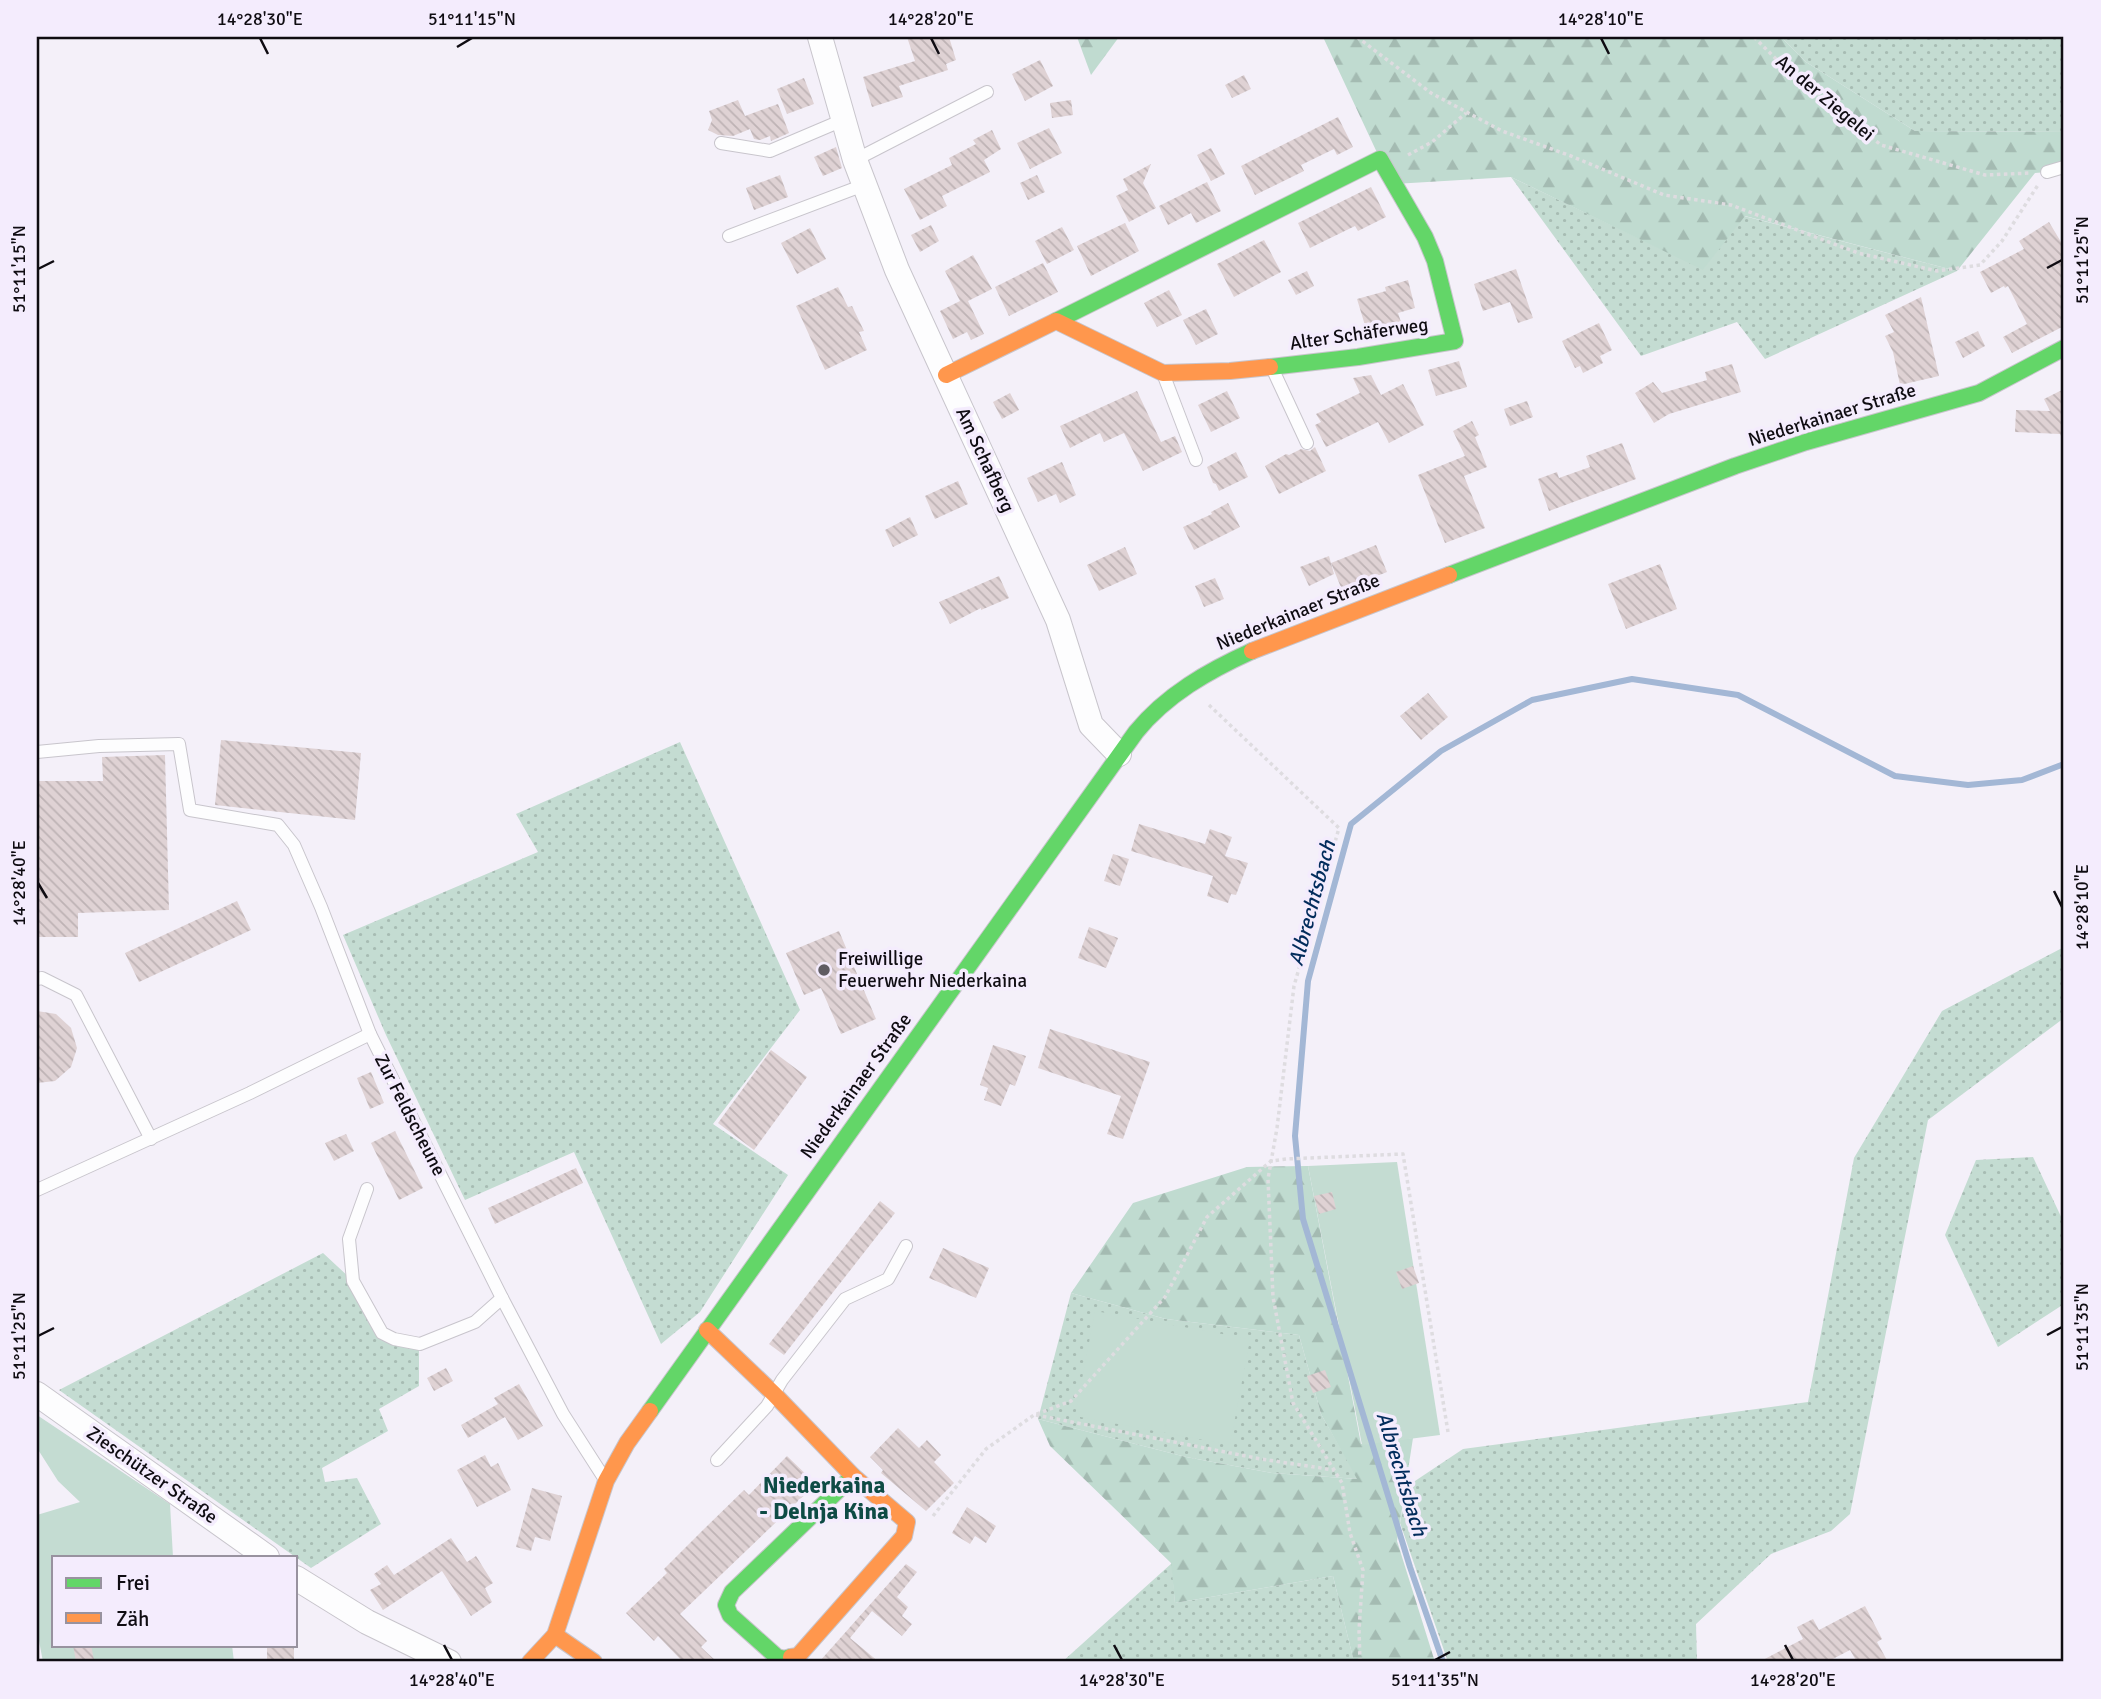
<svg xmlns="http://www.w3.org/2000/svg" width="2101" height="1699" font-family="Signika,sans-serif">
<defs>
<pattern id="grass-dots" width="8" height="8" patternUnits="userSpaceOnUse" patternTransform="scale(1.75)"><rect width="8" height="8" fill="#c4dcd2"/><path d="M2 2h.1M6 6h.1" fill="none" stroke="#a7bcb3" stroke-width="1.8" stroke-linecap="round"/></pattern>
<pattern id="forest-firs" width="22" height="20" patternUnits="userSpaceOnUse" patternTransform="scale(1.75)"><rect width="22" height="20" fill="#c0dbd0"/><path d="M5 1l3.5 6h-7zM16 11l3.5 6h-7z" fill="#a4bbb2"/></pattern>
<pattern id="building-back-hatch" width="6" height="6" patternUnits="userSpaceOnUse" patternTransform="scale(1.75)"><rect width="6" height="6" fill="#dfd2d4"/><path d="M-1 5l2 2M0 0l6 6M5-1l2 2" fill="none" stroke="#beb3b5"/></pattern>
</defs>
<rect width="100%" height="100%" fill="#f4f0f9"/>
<g fill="url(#grass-dots)">
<path d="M1781,37H2064V132L1915,131L1806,62Z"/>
<path d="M1511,177L1703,269L1744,216L1957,271L1765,359L1737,322L1641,356Z"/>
<path d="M680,742L800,1010L713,1124L788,1175L700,1312L661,1344L574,1152L465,1200L386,1035L343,935L538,852L516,814Z"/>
<path d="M2064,947V1018L1928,1120L1850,1514L1831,1531L1771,1554L1696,1624L1697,1662H1448L1400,1523L1406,1487L1463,1449L1808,1402L1854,1158L1942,1011Z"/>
<path d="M2033,1157L2064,1223V1304L1998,1347L1945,1235L1976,1160Z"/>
<path d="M323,1253L351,1279L372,1322L419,1346V1386L379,1409L388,1431L322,1468L325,1482L357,1478L381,1524L311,1568L59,1390Z"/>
<path d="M1071,1293L1166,1319L1299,1335L1321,1414L1358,1479L1272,1473L1186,1457L1038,1419Z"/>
<path d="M1172,1563L1175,1603L1333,1576L1354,1662H1062Z"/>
</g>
<g fill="url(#forest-firs)">
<path d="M1077,37H1119L1091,75Z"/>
<path d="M1323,37H1781L1806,62L1915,131L2064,132V163L2047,172L2035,173L1957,271L1745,216L1703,270L1511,177L1394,184L1380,159Z"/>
<path d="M1308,1166L1361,1444L1413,1438L1397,1541L1435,1662H1354L1333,1576L1175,1603L1171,1563L1050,1446L1038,1419L1186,1457L1272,1473L1357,1479L1321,1414L1299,1335L1166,1319L1071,1293L1133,1203L1247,1167Z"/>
</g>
<g fill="#c4dcd2">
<path d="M1397,1162L1440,1435L1362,1445L1308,1166Z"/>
<path d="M1095,1311L1250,1339L1230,1445L1075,1416Z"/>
<path d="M37,1415L170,1504L173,1557H54V1645H232L234,1662H43L37,1630V1515L80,1502L58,1481L37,1448Z"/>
</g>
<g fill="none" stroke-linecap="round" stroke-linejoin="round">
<path stroke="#a3b7d5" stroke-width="6" d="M1443,1662L1410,1567L1303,1219L1295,1136L1308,981L1351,824L1441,751L1532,700L1632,679L1738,695L1895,776L1968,785L2022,780L2064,764"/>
</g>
<g fill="url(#building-back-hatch)">
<path d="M907,37H949L956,60L946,64L948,70L899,86L903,97L872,107L863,77L915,61Z"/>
<path d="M1040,60L1053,86L1025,101L1012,74Z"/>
<path d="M1244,75L1251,89L1232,98L1225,85Z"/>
<path d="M804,78L814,104L787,114L777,89Z"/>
<path d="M738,100L745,116L778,104L789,133L771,141L770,136L760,140L754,139L750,129L733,136L718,135L708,130L712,120L709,111Z"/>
<path d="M1071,100L1073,115L1052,118L1050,103Z"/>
<path d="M1338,117L1353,147L1337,155L1334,149L1301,165L1304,171L1255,195L1241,166Z"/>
<path d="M1049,128L1062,153L1030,169L1017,143Z"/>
<path d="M992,130L1001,149L984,160L990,172L942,196L947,206L920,220L904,189L952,165L949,158L976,144L973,140Z"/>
<path d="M836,147L842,168L823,176L814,157Z"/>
<path d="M1211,148L1225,174L1211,181L1197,155Z"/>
<path d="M1151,164L1143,183L1156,208L1129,222L1116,196L1128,190L1123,179Z"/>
<path d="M780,175L788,197L754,210L746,188Z"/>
<path d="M1037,175L1045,192L1028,200L1020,183Z"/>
<path d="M1207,182L1221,211L1196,223L1191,213L1168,225L1159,206Z"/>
<path d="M1371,187L1386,217L1358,231L1355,226L1310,248L1298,223Z"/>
<path d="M2049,222L2064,247V326L2012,353L2003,337L2027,324L2008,286L2005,288L2004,286L1991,293L1980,272L2024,249L2019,241Z"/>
<path d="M1125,223L1139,251L1091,276L1077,246Z"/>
<path d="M931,225L939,241L920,252L911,235Z"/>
<path d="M1062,227L1074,250L1047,264L1035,241Z"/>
<path d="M810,228L826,259L797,274L781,243Z"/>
<path d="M1264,240L1281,272L1234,297L1217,264Z"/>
<path d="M973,255L992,289L968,301L984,334L971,340L967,332L953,339L940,311L960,301L945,271Z"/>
<path d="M1043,263L1058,292L1009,316L995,287Z"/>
<path d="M1516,269L1533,318L1518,323L1510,302L1483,311L1474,284Z"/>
<path d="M1307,271L1314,286L1296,295L1288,280Z"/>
<path d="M1408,280L1415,308L1398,313L1401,322L1367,332L1357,299L1386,291L1385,287Z"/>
<path d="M838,287L848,307L852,306L864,331L859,332L867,350L825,370L796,306Z"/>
<path d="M1169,290L1182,315L1157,327L1144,303Z"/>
<path d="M1921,297L1939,376L1900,385L1893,352L1885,336L1894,332L1885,315Z"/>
<path d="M1206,309L1218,334L1196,345L1183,320Z"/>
<path d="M1599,323L1612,350L1600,356L1603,363L1583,373L1580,366L1575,368L1562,341Z"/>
<path d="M1978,331L1985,346L1963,358L1955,342Z"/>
<path d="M1459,361L1467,387L1436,396L1428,370Z"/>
<path d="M1732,364L1741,392L1669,414L1654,423L1635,393L1653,382L1662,393L1707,380L1705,372Z"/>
<path d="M1371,375L1381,395L1403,384L1424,425L1389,443L1378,422L1326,447L1315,425L1321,422L1316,414L1360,393L1353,378Z"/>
<path d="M2064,389V442L2060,434L2015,432L2016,410L2050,411L2044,399Z"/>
<path d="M1137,391L1161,442L1175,436L1182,452L1143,471L1124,433L1104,442L1100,433L1070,448L1060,426Z"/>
<path d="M1227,391L1240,418L1211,432L1198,405Z"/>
<path d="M1010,393L1019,410L1002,419L993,402Z"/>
<path d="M1527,401L1533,417L1510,426L1504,409Z"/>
<path d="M1472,421L1479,435L1475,437L1487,467L1464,476L1485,528L1445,543L1418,475L1465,456L1453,431Z"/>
<path d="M1622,443L1636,479L1549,511L1538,479L1557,472L1559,478L1590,467L1586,456Z"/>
<path d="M1315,447L1326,471L1279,494L1265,466L1286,454L1289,455L1301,449L1310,451Z"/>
<path d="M1236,452L1248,477L1219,491L1216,484L1213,483L1207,467Z"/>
<path d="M1062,462L1076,495L1060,503L1056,494L1038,502L1027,478Z"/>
<path d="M958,481L968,504L935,519L925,496Z"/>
<path d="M1228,503L1240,527L1194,550L1183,527L1212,514L1211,512Z"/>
<path d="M910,517L918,535L893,547L885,530Z"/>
<path d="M1376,545L1387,572L1342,590L1331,563Z"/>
<path d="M1125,547L1137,574L1099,591L1087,565Z"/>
<path d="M1329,556L1334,574L1309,586L1300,567Z"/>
<path d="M1660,564L1677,609L1626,629L1608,584Z"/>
<path d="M999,576L1009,598L981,610V608L950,624L939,602Z"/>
<path d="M1215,578L1224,599L1204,607L1195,586Z"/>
<path d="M1428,693L1448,717L1421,740L1400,716Z"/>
<path d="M221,740L361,753L355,820L215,805Z"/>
<path d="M165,755L169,910L78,913V937H37V781H103L102,757Z"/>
<path d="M1139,824L1205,844L1210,829L1232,837L1225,856L1248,863L1236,895L1231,894L1228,903L1207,896L1213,876L1131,851Z"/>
<path d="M1113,854L1129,859L1120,886L1104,881Z"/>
<path d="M237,901L251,930L139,982L125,953Z"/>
<path d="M1089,927L1118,938L1106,968L1078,958Z"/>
<path d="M839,931L876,1019L841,1034L821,988L804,995L786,953Z"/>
<path d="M37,1011L56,1014L71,1028L77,1048L71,1067L55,1081L37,1083Z"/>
<path d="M1050,1029L1150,1062L1123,1139L1107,1134L1121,1096L1038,1068Z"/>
<path d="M993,1045L1026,1056L1015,1086L1010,1084L1001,1106L984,1100L988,1088L980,1085Z"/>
<path d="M771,1050L807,1077L754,1150L718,1123Z"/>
<path d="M371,1072L384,1103L370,1109L357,1078Z"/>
<path d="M395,1131L423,1188L399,1200L371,1143Z"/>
<path d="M346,1134L354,1151L334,1161L325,1143Z"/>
<path d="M576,1168L583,1183L495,1224L488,1208Z"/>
<path d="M1332,1192L1336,1209L1319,1214L1314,1196Z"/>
<path d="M880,1201L895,1213L784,1355L769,1344Z"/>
<path d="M943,1248L989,1268L976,1298L929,1278Z"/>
<path d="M1413,1266L1419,1283L1402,1289L1396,1272Z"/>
<path d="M446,1368L453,1381L434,1391L427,1378Z"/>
<path d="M1325,1370L1331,1387L1313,1393L1307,1376Z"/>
<path d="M519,1384L543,1426L518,1440L505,1417L468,1438L461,1425L498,1404L494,1398Z"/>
<path d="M898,1428L919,1448L927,1440L941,1455L934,1462L954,1483L926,1511L881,1473L883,1470L870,1457Z"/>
<path d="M485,1455L491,1467L498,1463L511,1490L477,1507L457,1470Z"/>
<path d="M787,1456L816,1484L680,1614L707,1641L701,1647L717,1662H683L658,1636L654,1641L626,1613L667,1573L664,1569L703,1530L744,1490L749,1495Z"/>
<path d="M532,1488L562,1496L550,1541L535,1537L531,1551L516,1547Z"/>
<path d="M967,1507L996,1526L986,1543L975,1536L970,1544L952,1533Z"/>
<path d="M451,1538L467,1562L476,1556L493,1583L485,1588L492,1602L471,1616L442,1571L383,1610L370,1590L381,1584L374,1574L387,1565L394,1575Z"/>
<path d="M906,1564L917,1572L897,1597L908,1607L902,1616L912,1624L902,1636L872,1611L850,1638L879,1662H819Z"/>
<path d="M1865,1606L1882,1639L1877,1642L1888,1662H1857L1850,1650L1827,1662H1759L1803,1639L1797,1627L1813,1619L1819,1630Z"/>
<path d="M73,1645H91L94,1660L76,1662Z"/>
<rect x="267" y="1645" width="27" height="17"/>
</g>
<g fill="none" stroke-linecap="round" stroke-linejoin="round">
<defs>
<g id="lane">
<path d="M721,143L770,151L843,120"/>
<path d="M855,160L987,92"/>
<path d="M2047,172L2064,167"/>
<path d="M729,236L864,185"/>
<path d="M1273,370L1307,443"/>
<path d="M1164,376L1196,460"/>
<path d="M37,752L99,746L179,744L190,810L278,825L294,845L321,907L370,1034"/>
<path d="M37,979L42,978L76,995L151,1139"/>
<path d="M367,1189L349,1239L353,1281L382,1333L394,1339L420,1344L475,1322L502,1298"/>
<path d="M37,1190L250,1093L370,1034L502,1298L563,1414L604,1478"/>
<path d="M717,1460L767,1406L782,1380L845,1299L888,1279L906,1246"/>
</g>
<g id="street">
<path d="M820,37L855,160L897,270L1058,620L1091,725L1119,754"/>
<path d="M37,1394L267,1557"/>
<path d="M296,1578L367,1622L449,1662"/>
</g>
<g id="fast">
<path d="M1056,321L1380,159L1425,237L1435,261L1455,341L1358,357L1270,367"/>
<path d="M1449,575L1735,466L1806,442L1979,393L2064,348"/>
<path d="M650,1411L1136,732C1166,695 1208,671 1252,651"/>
<path d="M791,1657L784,1659L777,1657L730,1615L726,1605L732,1592L853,1476"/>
</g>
<g id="slow">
<path d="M946,375L1056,321L1163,373L1230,371L1270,367"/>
<path d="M1252,651L1449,575"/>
<path d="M707,1330L774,1394L853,1476L907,1522L904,1536L798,1656L791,1657"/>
<path d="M555,1635L594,1662"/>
<path d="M530,1662L555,1635L606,1481L627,1443L650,1411"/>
</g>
</defs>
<use href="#lane" stroke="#c8c5cc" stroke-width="14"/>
<use href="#street" stroke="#c8c5cc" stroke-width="26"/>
<use href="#fast" stroke="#c8c5cc" stroke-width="18"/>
<use href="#slow" stroke="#c8c5cc" stroke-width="18"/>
<g stroke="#dedce0" stroke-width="3.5" stroke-dasharray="3.5 3.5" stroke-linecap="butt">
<path d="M1357,37L1431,93L1502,131L1571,156L1664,195L1731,205L1858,253L1937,271L1980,265L2002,241L2038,185"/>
<path d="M1754,37L1780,63L1881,145L1985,175L2031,173"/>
<path d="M1408,155L1432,142L1466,113"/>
<path d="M1209,705L1339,828L1294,986L1277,1128L1268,1179L1273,1297L1293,1403L1342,1483L1350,1533L1363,1570L1359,1630L1360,1662"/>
<path d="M1036,1415L1261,1459L1334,1470"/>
<path d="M933,1516L986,1449L1034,1415L1071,1401L1165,1297L1207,1217L1271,1161L1286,1159L1403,1154L1448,1432"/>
</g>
<use href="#lane" stroke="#fdfdfe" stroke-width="12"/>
<use href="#street" stroke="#fdfdfe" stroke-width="24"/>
<use href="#fast" stroke="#63d668" stroke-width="16"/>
<use href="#slow" stroke="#ff974d" stroke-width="16"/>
</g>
<path fill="none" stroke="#0f0c12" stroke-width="2.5" d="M260,38L268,54M931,38L939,54M1601,38L1609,54M457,47L472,38M2047,268L2062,260M38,269L54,261M38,883L47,898M2054,891L2062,907M2047,1335L2062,1327M38,1336L54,1328M444,1645L452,1660M1114,1645L1122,1660M1785,1645L1793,1660M1435,1660L1450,1652"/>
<circle fill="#5f5c63" stroke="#f4ecfd" stroke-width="2.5" cx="824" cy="970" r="7"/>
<g text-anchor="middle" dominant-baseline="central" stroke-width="7" stroke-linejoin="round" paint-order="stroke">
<g font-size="19" fill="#0f0c12" stroke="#f4ecfd">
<text transform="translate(1825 98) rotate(40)">An der Ziegelei</text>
<text transform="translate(1359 334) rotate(-8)">Alter Schäferweg</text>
<text transform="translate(1832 415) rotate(-17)">Niederkainaer Straße</text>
<text transform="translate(985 460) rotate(65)">Am Schafberg</text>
<text transform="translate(1298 612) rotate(-22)">Niederkainaer Straße</text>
<text transform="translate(856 1086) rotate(-54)">Niederkainaer Straße</text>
<text transform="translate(410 1115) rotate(63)">Zur Feldscheune</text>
<text transform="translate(152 1475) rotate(35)">Zieschützer Straße</text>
</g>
<g font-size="19" fill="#0f0c12" stroke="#f4ecfd" text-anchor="start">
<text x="838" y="959">Freiwillige<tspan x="838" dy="22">Feuerwehr Niederkaina</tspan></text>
</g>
<g font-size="21" font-style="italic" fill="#022c5c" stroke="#f4ecfd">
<text transform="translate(1312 903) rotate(-75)">Albrechtsbach</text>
<text transform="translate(1402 1474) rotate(73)">Albrechtsbach</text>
</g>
<g font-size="23" font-weight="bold" fill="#0e4b45" stroke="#f4ecfd">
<text x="824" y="1485">Niederkaina<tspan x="824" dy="26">- Delnja Kina</tspan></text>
</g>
</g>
<rect width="2101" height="1699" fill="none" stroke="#f4ecfd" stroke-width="77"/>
<rect x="52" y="1556" width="245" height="91" fill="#f4ecfd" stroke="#98929f" stroke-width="2"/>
<rect x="66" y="1578" width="35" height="10" fill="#63d668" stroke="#98929f" stroke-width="2"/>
<text x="116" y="1590" font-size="21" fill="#0f0c12">Frei</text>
<rect x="66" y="1613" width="35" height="10" fill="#ff974d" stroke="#98929f" stroke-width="2"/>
<text x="116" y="1626" font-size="21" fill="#0f0c12">Zäh</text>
<rect x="38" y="38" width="2024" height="1622" fill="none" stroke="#0f0c12" stroke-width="2.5"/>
<g font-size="18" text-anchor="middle" fill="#0f0c12">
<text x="260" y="25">14°28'30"E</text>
<text x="472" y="25">51°11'15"N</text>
<text x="931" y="25">14°28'20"E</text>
<text x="1601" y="25">14°28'10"E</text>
<text transform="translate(2082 260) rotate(-90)" y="6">51°11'25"N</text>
<text transform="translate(19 269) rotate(-90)" y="6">51°11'15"N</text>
<text transform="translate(19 883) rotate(-90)" y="6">14°28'40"E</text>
<text transform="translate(2082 907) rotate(-90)" y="6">14°28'10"E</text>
<text transform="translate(2082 1327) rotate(-90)" y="6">51°11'35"N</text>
<text transform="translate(19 1336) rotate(-90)" y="6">51°11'25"N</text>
<text x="452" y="1686">14°28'40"E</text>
<text x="1122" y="1686">14°28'30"E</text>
<text x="1435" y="1686">51°11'35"N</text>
<text x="1793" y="1686">14°28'20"E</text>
</g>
</svg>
